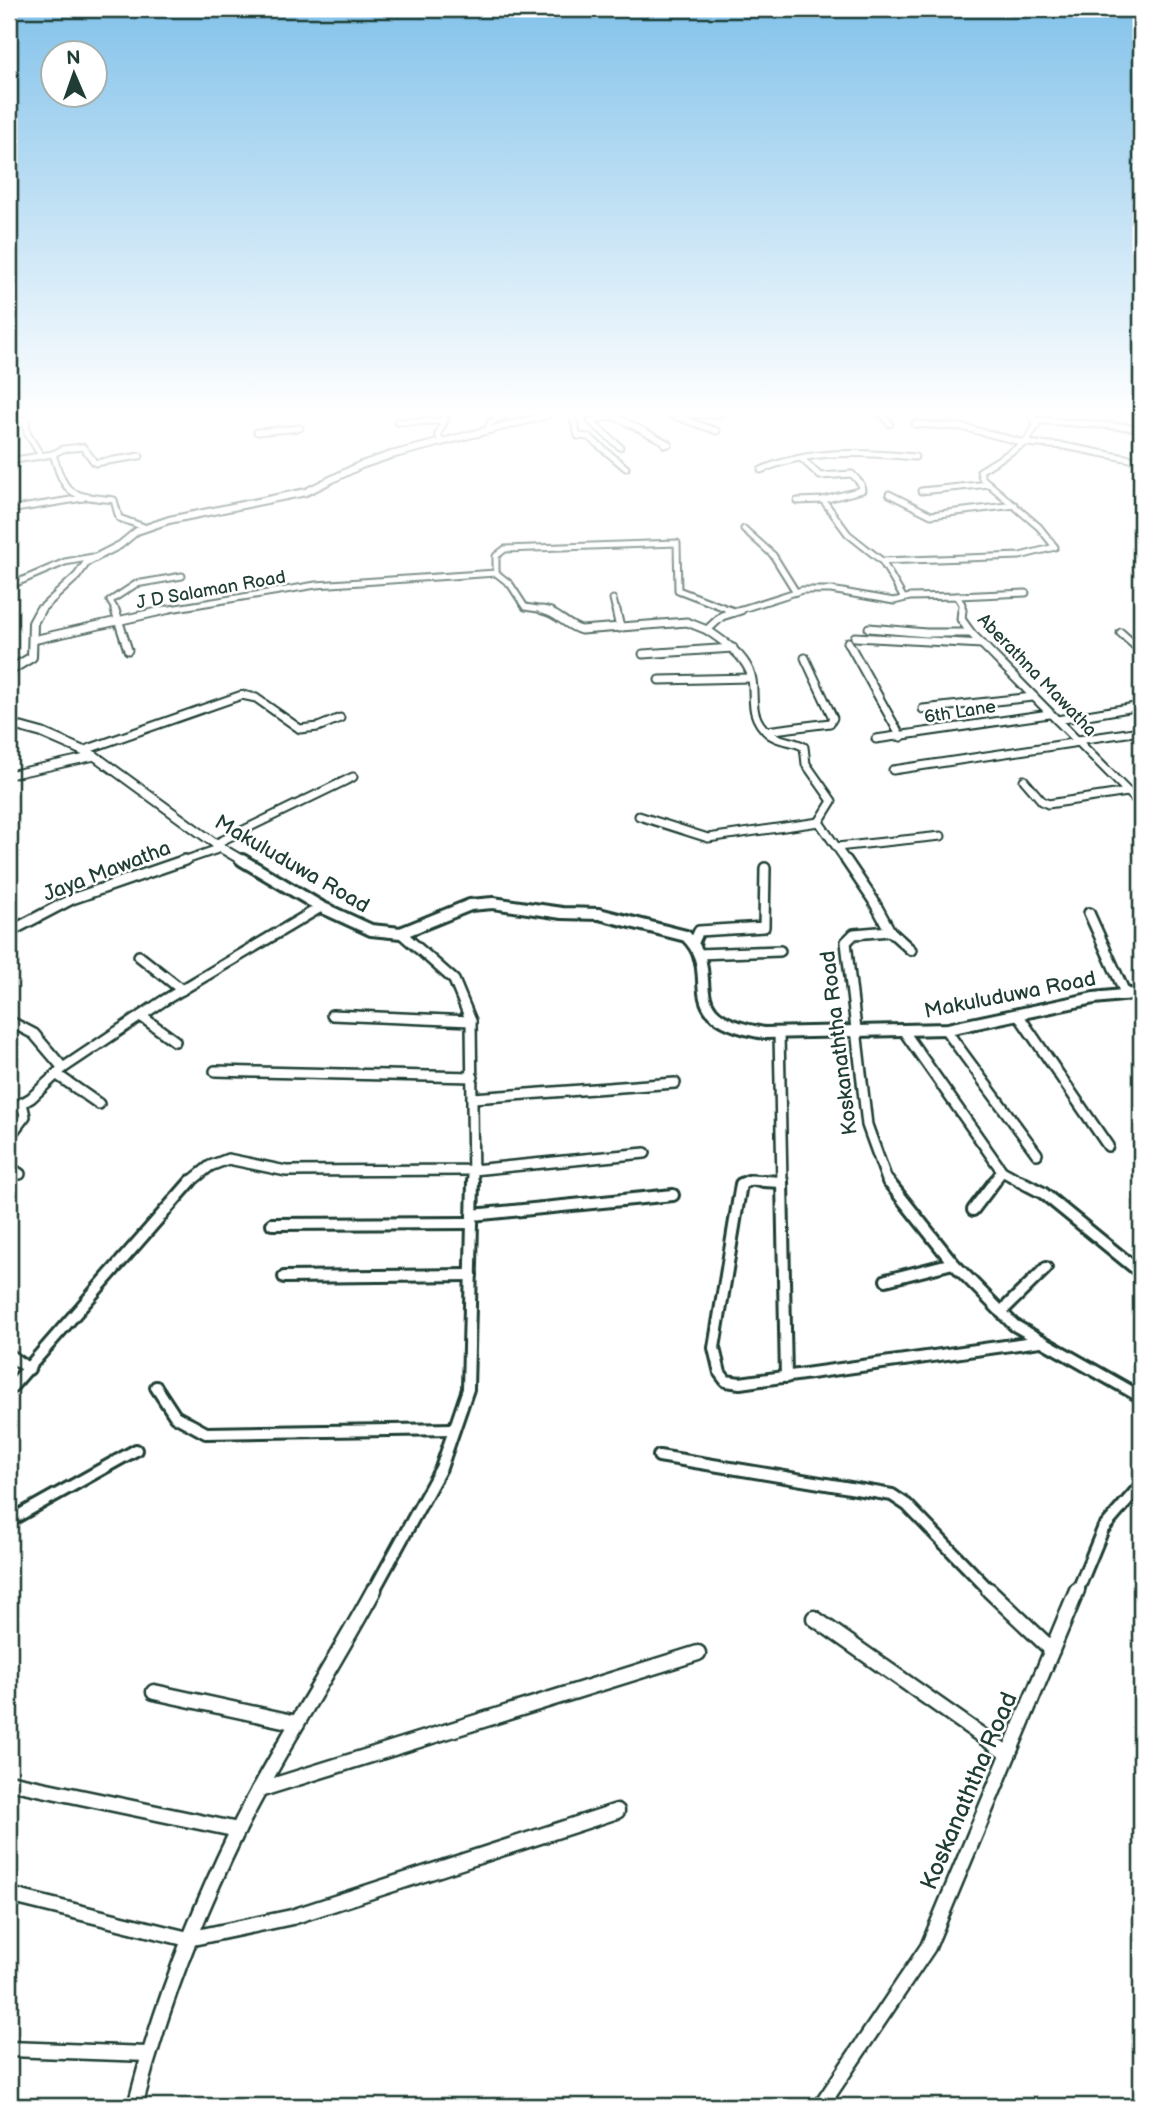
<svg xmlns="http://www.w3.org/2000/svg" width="1150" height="2115" font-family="'Balsamiq Sans',sans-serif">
<rect width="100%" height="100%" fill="#fff"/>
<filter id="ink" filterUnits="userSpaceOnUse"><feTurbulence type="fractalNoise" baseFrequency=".0143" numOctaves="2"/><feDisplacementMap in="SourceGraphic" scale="14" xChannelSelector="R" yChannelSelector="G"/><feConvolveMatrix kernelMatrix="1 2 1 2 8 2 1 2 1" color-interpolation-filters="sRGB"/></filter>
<g filter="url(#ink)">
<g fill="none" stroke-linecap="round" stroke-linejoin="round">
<defs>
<g id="minor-far4">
<path d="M14,415L26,421L27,433L40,454"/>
<path d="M572,415L578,436L589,437L626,468"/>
<path d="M612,415L669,444L665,445"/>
<path d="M617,415L590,421L620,447"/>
<path d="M671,415L717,431"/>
<path d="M676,415H719"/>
<path d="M882,415L890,424"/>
<path d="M1034,420L1141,428"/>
<path d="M397,422L445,421"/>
<path d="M915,424L962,427L1025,443L1064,446L1141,461"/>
<path d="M488,428L490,423L505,415"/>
<path d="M257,432L300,428"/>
<path d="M440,440L438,434L445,420L443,415"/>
<path d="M53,454L63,449L83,447L95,463L140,456"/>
<path d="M9,461L53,454C66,498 71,495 114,500L119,518L144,527"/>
<path d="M761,470C808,449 865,452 915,457"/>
<path d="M921,491L989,484"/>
<path d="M889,494L931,515L1015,505"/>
<path d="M823,500L848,534L882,561L1020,556L1055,547L1039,527L982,478L980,471L1025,443L1037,425L1031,415"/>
<path d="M797,501L823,500L862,490L861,484L852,474L820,476L802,459"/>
<path d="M9,510L83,498"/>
<path d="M744,529L773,555L796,592"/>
<path d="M882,561L903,597"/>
<path d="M496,573V556L505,549L677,543L678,590L733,611"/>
<path d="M9,586L65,562L93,557"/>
<path d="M957,596L1026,593"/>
<path d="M613,599L616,611"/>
<path d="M116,611L110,601L136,584L182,576"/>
<path d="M158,611L316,585L496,573L510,584L525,607L551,611"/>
<path d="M736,611L802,590H831L894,601L910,597L957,596L962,604V611"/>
</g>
<g id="minor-far3">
<path d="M115,610L128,650"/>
<path d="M542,610C557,612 566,626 581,630L687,622L707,630"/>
<path d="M616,610L620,628"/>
<path d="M728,610L734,612"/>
<path d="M741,610L722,616L707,630C723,641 742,653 750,672C758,692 745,713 768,733C778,742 793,740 804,747L806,764L832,801L819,822L847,862"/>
<path d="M962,610L961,619L971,633L1141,805"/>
<path d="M869,628L926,633H971"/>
<path d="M1121,633L1141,651"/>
<path d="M855,637L982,644"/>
<path d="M33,640L166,610"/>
<path d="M848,642L901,737"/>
<path d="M643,654L733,648"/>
<path d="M659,680L751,678"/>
<path d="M923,709L1033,697"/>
<path d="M1057,720L1141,706"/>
<path d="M766,731L830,723L833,718L805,658"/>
<path d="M876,739L1049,714"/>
<path d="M1078,740L1141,731"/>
<path d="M85,750L242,695L256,698L300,729L318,727L340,718"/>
<path d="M893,770L1079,742"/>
<path d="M9,775L95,756"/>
<path d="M1024,780L1042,801L1048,804L1128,792"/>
<path d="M639,816L708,838L819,822"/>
<path d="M215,844L353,777"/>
<path d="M837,847L941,836"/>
<path d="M180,862L221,848"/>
</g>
<g id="minor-far2">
<path d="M846,860L873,900L890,931L911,950"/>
<path d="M1089,913L1126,995"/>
<path d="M9,932L72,899L185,860"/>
<path d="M401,933L454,980L471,1021L473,1183"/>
<path d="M694,942L699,931L764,927L765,868"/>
<path d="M698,954L780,951"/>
<path d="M139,956L182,990"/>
<path d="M332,1015L471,1021"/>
<path d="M141,1016L175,1041"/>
<path d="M1019,1016L1108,1146"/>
<path d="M9,1021L34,1034L63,1068"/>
<path d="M945,1029L1037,1154"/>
<path d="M779,1033L782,1183"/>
<path d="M905,1033L1002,1171L1024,1183"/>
<path d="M215,1071L473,1077"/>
<path d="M56,1074L99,1104"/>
<path d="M473,1098L675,1083"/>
<path d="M9,1111L31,1098L63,1068L163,1001L321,907"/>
<path d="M9,1137L25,1116L22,1103"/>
<path d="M9,1167L20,1174"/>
<path d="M189,1183L210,1166L228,1159L286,1171L473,1170L645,1153"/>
<path d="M744,1183L750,1180L782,1182"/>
<path d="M888,1183L867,1125L846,942L854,934L890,931"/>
<path d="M993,1183L1002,1171"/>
</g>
<g id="minor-far1">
<path d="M748,1181L741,1184L714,1348L720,1373L726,1381L740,1383L1040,1341"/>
<path d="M763,1181L782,1182"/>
<path d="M782,1181L786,1377"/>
<path d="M888,1181L953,1263L1014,1325L1141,1397"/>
<path d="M1020,1181L1043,1193L1141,1273"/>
<path d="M973,1210L995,1181"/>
<path d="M472,1215L673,1195"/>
<path d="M272,1224L472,1223"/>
<path d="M284,1277L471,1275"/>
<path d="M886,1280L953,1263"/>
<path d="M1001,1312L1046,1268"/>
<path d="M9,1355L29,1369"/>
<path d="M156,1387L175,1416L206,1433L454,1429"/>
<path d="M9,1390L191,1181"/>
<path d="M659,1456L892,1495L907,1505L991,1592"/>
<path d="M9,1521L136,1450"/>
<path d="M373,1592L441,1468L468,1389L473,1181"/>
<path d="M1077,1592L1103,1529L1141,1485"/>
</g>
<g id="minor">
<path d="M989,1590L1052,1650"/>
<path d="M814,1618L1008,1754"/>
<path d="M154,1692L297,1723"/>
<path d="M9,1782L238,1830"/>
<path d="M259,1790L698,1653"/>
<path d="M9,1895L188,1939L292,1917L617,1811"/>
<path d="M9,2049L148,2054"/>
<path d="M135,2106C159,2011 194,1920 237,1832C278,1750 330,1671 374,1590"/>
<path d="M821,2106L928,1947L1077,1590"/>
</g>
<path id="tertiary-far2" d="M39,611L77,576L87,562L120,545L137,531L169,520L306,492L361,465L391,455L548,415"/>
<g id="tertiary-far1">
<path d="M9,671L32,657L33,623L40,610"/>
<path d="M9,724L42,733L95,756L221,848L245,862"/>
</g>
<path id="tertiary" d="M242,860L321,907L371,930L401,933L470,905L493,903L562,913L599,914L686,936C726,974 668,1017 764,1033L948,1029L1094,998L1141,993"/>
</defs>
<use href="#minor-far4" stroke="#1f3d34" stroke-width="9"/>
<use href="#minor-far3" stroke="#1f3d34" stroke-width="11"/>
<use href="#minor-far2" stroke="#1f3d34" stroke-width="14"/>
<use href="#minor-far1" stroke="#1f3d34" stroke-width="16"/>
<use href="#minor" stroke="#1f3d34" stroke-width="19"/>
<use href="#tertiary-far2" stroke="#1f3d34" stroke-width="10"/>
<use href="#tertiary-far1" stroke="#1f3d34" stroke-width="12"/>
<use href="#tertiary" stroke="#1f3d34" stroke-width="16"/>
<use href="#minor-far4" stroke="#fff" stroke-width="5"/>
<use href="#minor-far3" stroke="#fff" stroke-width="7"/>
<use href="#minor-far2" stroke="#fff" stroke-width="9"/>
<use href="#minor-far1" stroke="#fff" stroke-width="10"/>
<use href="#minor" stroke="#fff" stroke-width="14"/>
<use href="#tertiary-far2" stroke="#fff" stroke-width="6"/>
<use href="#tertiary-far1" stroke="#fff" stroke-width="8"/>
<use href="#tertiary" stroke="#fff" stroke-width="10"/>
</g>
</g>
<linearGradient id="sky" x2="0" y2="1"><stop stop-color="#83c2ea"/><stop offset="0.58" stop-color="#fff"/><stop offset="1" stop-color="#fff" stop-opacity="0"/></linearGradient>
<rect width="1150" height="711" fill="url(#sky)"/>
<g text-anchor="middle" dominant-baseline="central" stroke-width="5" stroke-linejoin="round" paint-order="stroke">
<g font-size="18" fill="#1f3d34" stroke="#fff">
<text transform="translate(211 590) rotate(-10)">J D Salaman Road</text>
<text transform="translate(1037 675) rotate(46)">Aberathna Mawatha</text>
<text transform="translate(960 712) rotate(-9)">6th Lane</text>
</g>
<g font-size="21" fill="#1f3d34" stroke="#fff">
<text transform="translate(292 864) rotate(30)">Makuluduwa Road</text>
<text transform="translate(107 871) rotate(-21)">Jaya Mawatha</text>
<text transform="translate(1010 995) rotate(-11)">Makuluduwa Road</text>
<text transform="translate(839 1043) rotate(-97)">Koskanaththa Road</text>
</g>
<g font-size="24" fill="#1f3d34" stroke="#fff">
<text transform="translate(969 1791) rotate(-67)">Koskanaththa Road</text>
</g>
</g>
<rect width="1150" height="2115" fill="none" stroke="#fff" stroke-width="35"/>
<rect x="18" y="18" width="1115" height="2080" fill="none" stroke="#1f3d34" stroke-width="2.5" filter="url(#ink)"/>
<g transform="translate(74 74) rotate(358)"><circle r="33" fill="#ffffff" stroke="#a5b1ae" stroke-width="2"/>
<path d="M0-5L12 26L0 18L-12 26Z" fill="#1f3d34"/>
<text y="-10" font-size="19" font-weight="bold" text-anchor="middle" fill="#1f3d34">N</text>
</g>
</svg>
